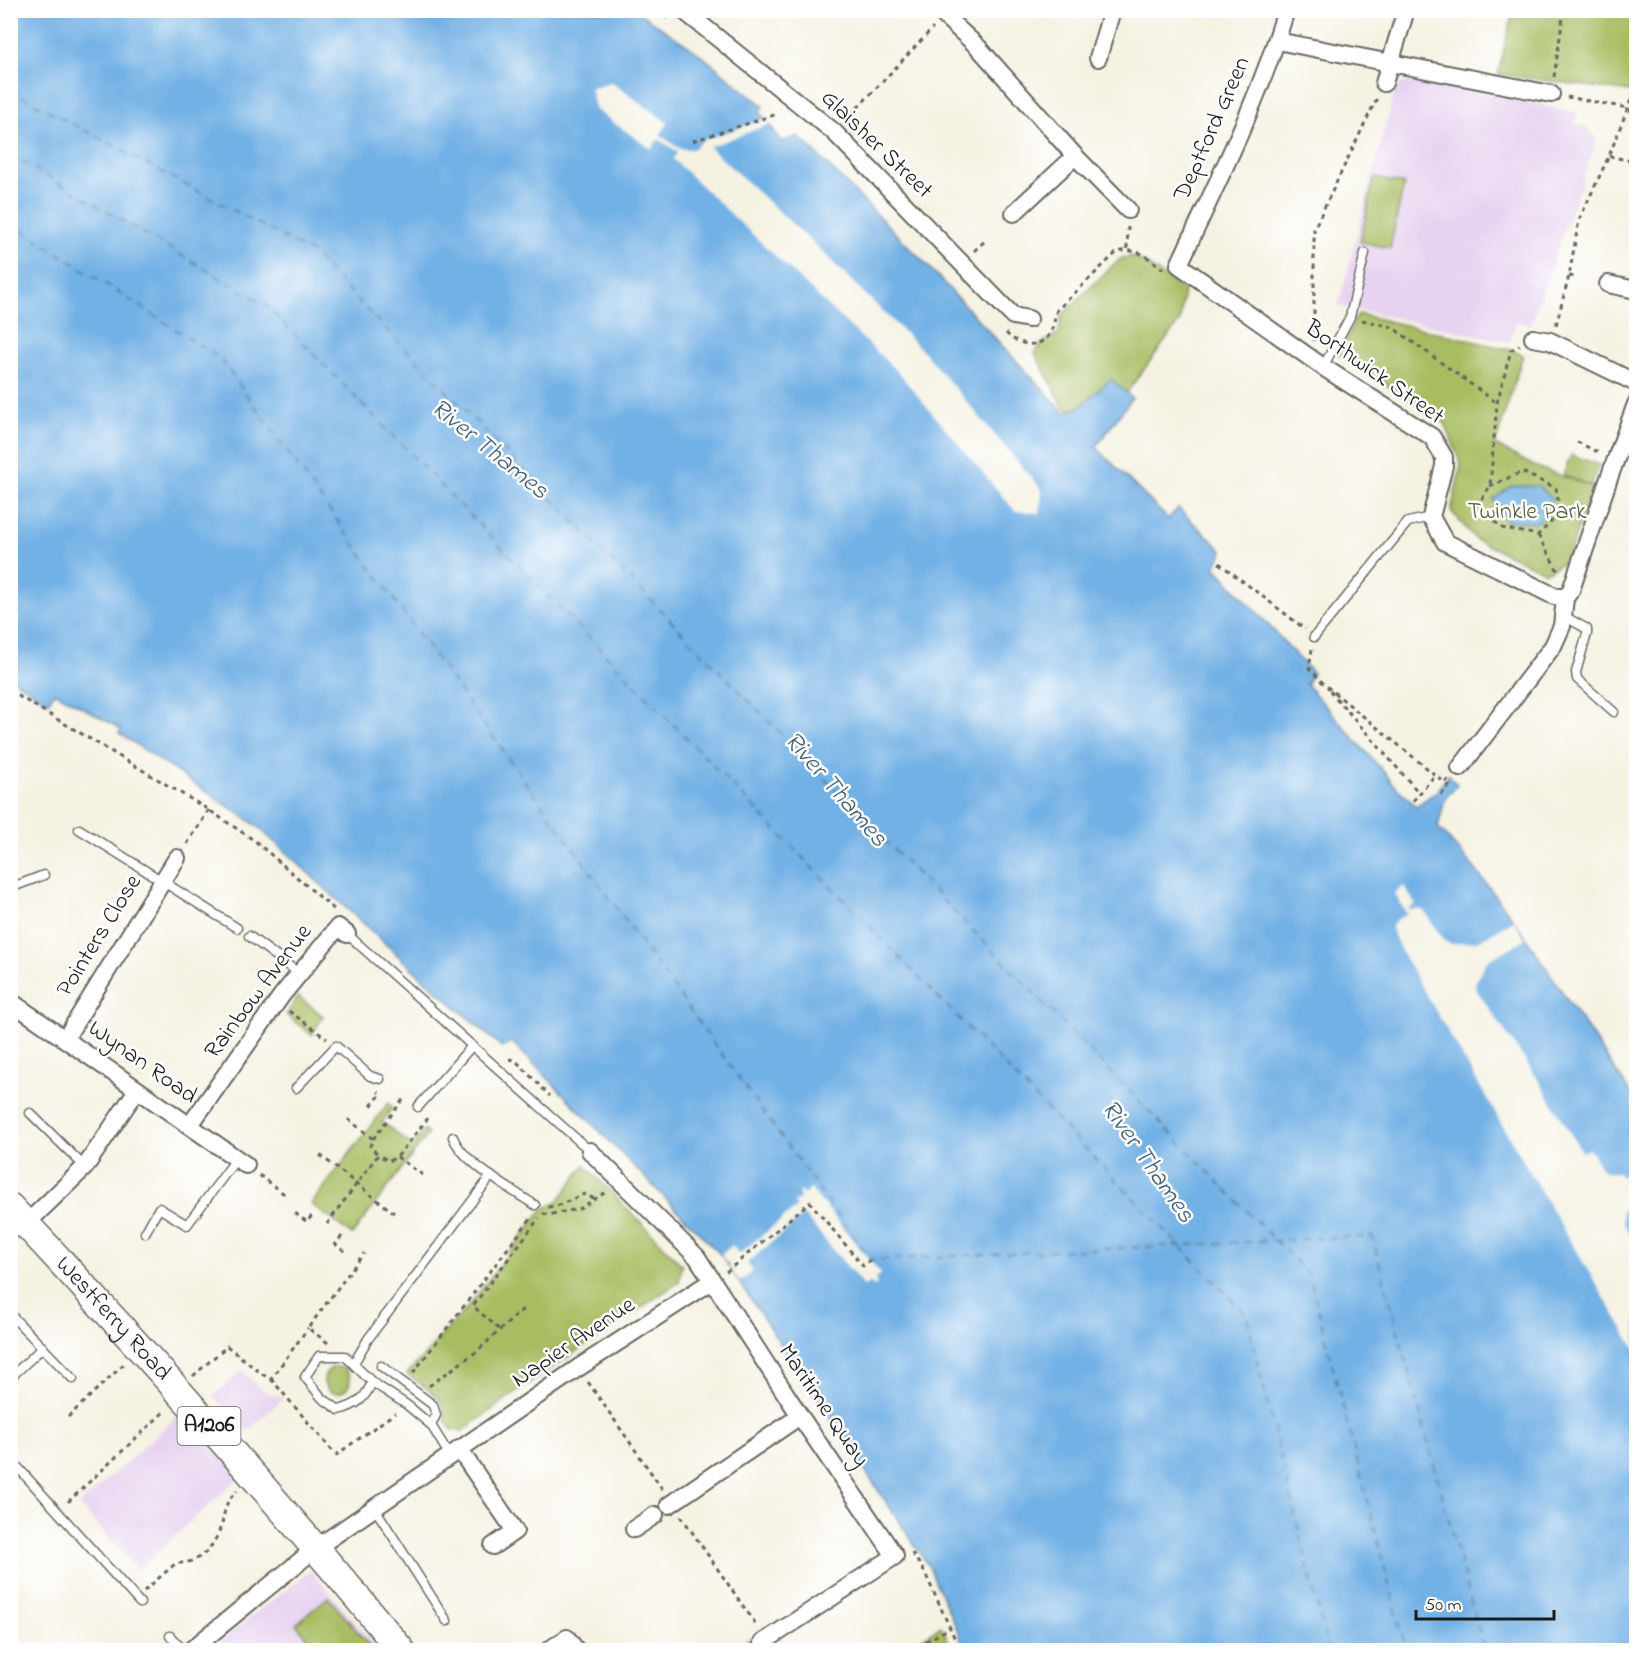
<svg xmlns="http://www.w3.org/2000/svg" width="1647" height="1661" font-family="'Indie Flower',sans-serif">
<rect width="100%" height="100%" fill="#fff"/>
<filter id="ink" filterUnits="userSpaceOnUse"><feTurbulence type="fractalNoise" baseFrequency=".0167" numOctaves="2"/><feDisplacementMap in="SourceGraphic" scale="12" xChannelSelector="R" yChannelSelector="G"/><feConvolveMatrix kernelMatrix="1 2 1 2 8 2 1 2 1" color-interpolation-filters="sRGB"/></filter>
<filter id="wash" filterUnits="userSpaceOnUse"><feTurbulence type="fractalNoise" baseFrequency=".008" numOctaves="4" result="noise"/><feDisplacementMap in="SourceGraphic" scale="24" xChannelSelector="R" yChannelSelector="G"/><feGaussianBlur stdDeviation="1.35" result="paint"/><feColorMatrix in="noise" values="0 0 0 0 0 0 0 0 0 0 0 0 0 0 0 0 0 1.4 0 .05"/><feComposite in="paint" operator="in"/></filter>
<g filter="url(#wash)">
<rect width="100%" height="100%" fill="#f5f2e2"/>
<g fill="#e7d2ef">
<path d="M1425,79L1577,113L1575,124L1586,127L1597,140L1531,325L1516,322L1510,342L1338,306L1394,94L1400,84Z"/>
<path d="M242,1370L257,1386L268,1393L284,1398L248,1431L213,1396Z"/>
<path d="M185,1409L244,1473L138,1570L79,1505Z"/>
<path d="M311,1570L379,1650H209Z"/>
</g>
<g fill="#a8bd62" stroke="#626c3f" stroke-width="1.5">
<path d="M1513,11H1636V78L1630,92L1498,74Z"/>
<path d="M1374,178L1404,184L1390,248L1360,242Z"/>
<path d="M1130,256L1140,260L1184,290L1180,321L1122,399L1090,422L1064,408L1035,353L1042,343L1059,333L1061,316L1113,265L1122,258Z"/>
<path d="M1358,314L1511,350L1523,355L1495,445L1534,466L1592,487L1567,561L1545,572L1476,540L1451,511L1461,465L1445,423L1338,354Z"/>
<path d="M1571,455L1599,465L1591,486L1563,475Z"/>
<path d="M298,996L323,1016L312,1035L286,1015Z"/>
<path d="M388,1103L393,1107L382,1122L412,1145L424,1130L428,1134L352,1235L311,1204Z"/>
<path d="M585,1165L682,1265L679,1282L516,1392L463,1431L452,1430C443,1422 446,1413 441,1403C435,1392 417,1382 407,1374L466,1309L543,1209L557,1202Z"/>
<circle cx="337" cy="1380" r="13"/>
<path d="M328,1597L373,1650H318L296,1624Z"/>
<path d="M941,1626L953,1650H903Z"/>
</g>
<g fill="#72b1e5" stroke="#476680" stroke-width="1.5">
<path d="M10,11H637L700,54L757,101L763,106L760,112L782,142L797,136L807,144L929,267L1065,413L1081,406L1111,379L1132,398L1096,447L1168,519L1178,508L1223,551L1215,567L1313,673L1306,684L1390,779L1389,780L1416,806L1437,791L1448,775L1457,784L1445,799L1438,827L1476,870L1514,920L1636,1101V1650H966L928,1565L721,1255L512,1042L503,1048L429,984L257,826L119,733L121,729L55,692L48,702L11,678Z"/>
<path d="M1511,486H1538L1552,498L1548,515L1535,523L1505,520L1493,500Z"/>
</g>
<g fill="#f5f2e2">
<path d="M611,82L668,123L660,135L680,149H693L703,140L766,119L770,124L709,147L817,247L922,350L1042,490L1040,513L1015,511L897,371L673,159L678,152L658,139L651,149L596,110L590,88Z"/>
<path d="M1404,886L1415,904L1409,909L1410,911L1415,909L1423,910L1444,941L1451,944L1478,941L1514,920L1525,939L1487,961L1476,980L1475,988L1535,1075L1582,1152L1589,1149L1604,1172L1618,1173L1621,1177L1636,1168V1190L1630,1193L1632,1197L1622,1211V1220L1636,1246V1350L1566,1234L1401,951L1391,928L1396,920L1407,914L1394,893Z"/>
<path d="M810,1188L881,1274L875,1278L877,1286L869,1283L864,1286L804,1215L747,1263L753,1271L740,1282L721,1255L732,1245L739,1254L797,1207L794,1203L800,1198L798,1191L805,1194Z"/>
</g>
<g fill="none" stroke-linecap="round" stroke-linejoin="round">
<g stroke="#435f76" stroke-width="1.5" stroke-dasharray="8 6" stroke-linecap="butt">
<path d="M10,90L311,252L1309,1275L1406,1650"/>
<path d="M10,154L266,305L1246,1314L1328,1650"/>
<path d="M10,222L220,358L870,1260L1372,1236L1484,1650"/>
</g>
</g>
</g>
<g filter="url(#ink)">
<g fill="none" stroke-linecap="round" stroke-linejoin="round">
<path stroke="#d4d2c4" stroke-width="16" stroke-dasharray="16 8" stroke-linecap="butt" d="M751,1650L762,1643"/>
<defs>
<g id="service">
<path d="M1323,367L1350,317L1365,253"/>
<path d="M1564,616L1587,629V634L1576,672L1577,679L1614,712"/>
<path d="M1314,637L1408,522L1431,517"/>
<path d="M79,829L237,928"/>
<path d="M10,888L44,875"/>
<path d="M347,934L590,1151"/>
<path d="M249,936L300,974"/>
<path d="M296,1088L336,1046L370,1076L380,1079"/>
<path d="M418,1107L471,1047"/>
<path d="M30,1113L85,1167"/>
<path d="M453,1137C462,1162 512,1190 535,1205"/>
<path d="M145,1233L159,1208L187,1225L237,1158"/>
<path d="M10,1238L23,1226"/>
<path d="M10,1314L73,1379"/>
<path d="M354,1363L368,1339L491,1176"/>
<path d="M381,1366L433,1405L436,1415L431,1425"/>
<path d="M10,1378L43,1347"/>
<path d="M372,1382L345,1356H319L305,1377L322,1398L339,1410C357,1405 365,1399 372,1382L407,1405L431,1425L450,1456"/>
<path d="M13,1462L140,1603"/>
<path d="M374,1507L447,1621"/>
<path d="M170,1636L183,1650"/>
</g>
<g id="minor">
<path d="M683,10L834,132L1013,316L1029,319"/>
<path d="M938,10L978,47L1075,156L1128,210"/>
<path d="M1286,10C1260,99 1217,182 1179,265L1323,367L1432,437L1444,457V466L1431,517L1445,542L1554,596L1565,598"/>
<path d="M1277,41L1551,94"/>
<path d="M1098,58L1112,10"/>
<path d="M1384,83L1406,10"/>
<path d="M1014,213L1075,156"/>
<path d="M1608,284L1636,290"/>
<path d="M1533,338L1550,341L1636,383"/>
<path d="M1565,598L1571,590L1608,481L1636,404"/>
<path d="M1460,768L1553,646L1562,626L1565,598"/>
<path d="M10,1001L246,1165"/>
<path d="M65,1039L177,858"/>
<path d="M190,1125L282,995L338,927L347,934"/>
<path d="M590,1151L697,1257L800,1416L895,1556L762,1643"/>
<path d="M26,1224L85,1167L137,1090"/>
<path d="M459,1449L515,1531L493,1546"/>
<path d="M669,1505L800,1416"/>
<path d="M634,1529L655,1515"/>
<path d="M191,1650L316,1548L578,1368L712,1281"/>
<path d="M549,1650L567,1638L576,1650"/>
</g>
<g id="primary">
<path id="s1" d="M10,1207C145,1351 276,1499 401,1650"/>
</g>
</defs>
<use href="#service" stroke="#686761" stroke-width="11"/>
<use href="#minor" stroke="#686761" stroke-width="20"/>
<use href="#primary" stroke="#686761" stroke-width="30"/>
<g stroke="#686761" stroke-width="3" stroke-dasharray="4.5 4.5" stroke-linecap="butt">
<path d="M647,10L656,13"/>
<path d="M656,10L669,20"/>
<path d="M1554,77L1564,10"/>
<path d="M1567,97L1628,108"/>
<path d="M1629,108L1636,126"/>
<path d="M845,121L933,28"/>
<path d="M693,141L777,114"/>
<path d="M1609,156L1636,162"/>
<path d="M1127,249L1128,227"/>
<path d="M974,251L986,240"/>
<path d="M1569,276L1576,277"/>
<path d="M1362,320L1392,327L1497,403"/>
<path d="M1556,325L1569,276L1579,220L1609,156L1636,87"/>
<path d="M1006,333C1018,346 1044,351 1052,329C1055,323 1054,317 1057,310L1117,252C1139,247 1147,257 1163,269"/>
<path d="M1314,341V229L1377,98"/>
<path d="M1577,442L1600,453"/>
<path d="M1490,486L1522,472L1556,488L1560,513L1538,535L1502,528L1477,506L1490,486L1497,403L1511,350L1520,345"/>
<path d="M1538,535L1559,573"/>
<path d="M1219,563L1305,629"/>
<path d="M1312,649L1309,668L1325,685L1445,783L1449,778"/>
<path d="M10,691L209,810L255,841L336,911"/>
<path d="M1330,691L1420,794"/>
<path d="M1441,795L1453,781"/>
<path d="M1413,801L1435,775"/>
<path d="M187,844L209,810"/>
<path d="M289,1011L327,1039"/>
<path d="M509,1059L515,1060L550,1096"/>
<path d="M371,1106L381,1094L378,1092"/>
<path d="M348,1119L373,1139L370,1146L378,1155"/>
<path d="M373,1139L405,1097"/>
<path d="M320,1155L394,1213"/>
<path d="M397,1157L424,1176"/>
<path d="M259,1175L287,1196"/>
<path d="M548,1207L557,1206L584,1194L595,1199"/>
<path d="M295,1213L307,1222L313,1214"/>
<path d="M543,1213L547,1215L579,1209L606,1192"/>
<path d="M327,1224L378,1155L389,1161L397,1157L428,1118"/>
<path d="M342,1236L335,1244L347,1253"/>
<path d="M726,1272L810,1202L863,1266L870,1260"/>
<path d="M499,1329L473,1306L539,1218"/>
<path d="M328,1343L308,1328L364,1253"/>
<path d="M413,1373L531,1218"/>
<path d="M193,1376L227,1346L262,1374L271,1379L308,1328"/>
<path d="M271,1379L336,1455L395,1413"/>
<path d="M588,1382L663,1490"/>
<path d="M429,1386L476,1352L523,1309"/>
<path d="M68,1417L124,1364"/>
<path d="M68,1502L166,1410"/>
<path d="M681,1516L757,1626"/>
<path d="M912,1553L925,1573L960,1650"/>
<path d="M144,1591L176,1563C203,1564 216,1544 223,1520C224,1514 225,1507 228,1502C230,1498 234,1494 237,1491"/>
<path d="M910,1650L950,1628"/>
</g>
<use href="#service" stroke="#fff" stroke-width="8"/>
<use href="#minor" stroke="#fff" stroke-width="16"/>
<use href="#primary" stroke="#fff" stroke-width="27"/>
</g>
</g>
<g text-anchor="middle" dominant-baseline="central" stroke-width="5" stroke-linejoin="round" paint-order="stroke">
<rect fill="#fff" stroke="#606060" stroke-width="1.5" x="177.5" y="1407" width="63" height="38" rx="4.5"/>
<g font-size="22" font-weight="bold" fill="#1c1c1c">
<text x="209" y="1426">A1206</text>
</g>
<g font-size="24" fill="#1c1c1c" stroke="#fff">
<text transform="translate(1213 129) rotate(-66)">Deptford Green</text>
<text transform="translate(876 145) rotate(44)">Glaisher Street</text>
<text transform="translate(1374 373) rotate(35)">Borthwick Street</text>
<text transform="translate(100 936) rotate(-58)">Pointers Close</text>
<text transform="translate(259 992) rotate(-53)">Rainbow Avenue</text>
<text transform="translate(142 1063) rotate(35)">Wynan Road</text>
<text stroke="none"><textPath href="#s1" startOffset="152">Westferry Road</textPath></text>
<text transform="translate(574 1343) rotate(-34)">Napier Avenue</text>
<text transform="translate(823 1406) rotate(56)">Maritime Quay</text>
</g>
<g font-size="24" fill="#545c38" stroke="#fff">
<text x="1527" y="512">Twinkle Park</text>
</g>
<g font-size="26" font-style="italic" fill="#435f76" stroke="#fff">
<text transform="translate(489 450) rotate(39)">River Thames</text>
<text transform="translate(835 790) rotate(49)">River Thames</text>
<text transform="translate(1147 1162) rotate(55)">River Thames</text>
</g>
</g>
<rect width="1647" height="1661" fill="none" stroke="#fff" stroke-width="36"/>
<path d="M1416 1610v9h138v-9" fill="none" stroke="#1c1c1c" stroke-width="3"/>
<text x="1425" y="1610" font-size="18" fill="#1c1c1c" stroke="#ffffff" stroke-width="4.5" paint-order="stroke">50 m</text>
</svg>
